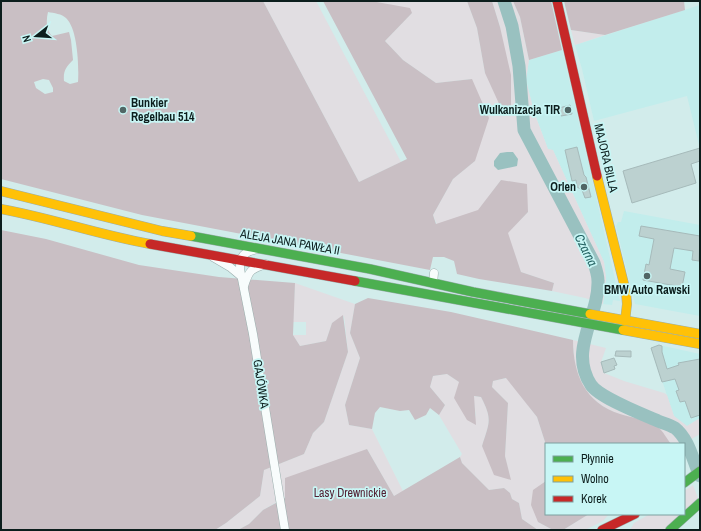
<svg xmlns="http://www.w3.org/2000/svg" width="701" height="531" font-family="'Archivo Narrow',sans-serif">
<rect width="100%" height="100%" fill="#d2eceb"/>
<g fill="#c2edec">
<path d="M700,5V149L687,96L594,121L582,69L575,45Z"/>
<path d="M562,50L620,301L613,300L612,305L603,304L606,278L604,262L553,150L548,149L534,112L526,80L529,60Z"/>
<path d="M624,211L700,225V316L635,304L616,226L618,222H621Z"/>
<path d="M659,345L700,354V418L687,426L674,416L651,348Z"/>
</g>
<g fill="#e1dee2">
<path d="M263,1H316L401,162L359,182Z"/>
<path d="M371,1H467L477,28L485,73L500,27L492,1H513L520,17L529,60L526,80L534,112L548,149L553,150L604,262L606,278L603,304L585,298L552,291L554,283L521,272L507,233L528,212L501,180L478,211L437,225L433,215L453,179L475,161L472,79L436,83L403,60L385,41L412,13Z"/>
<path d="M571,30L605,35L575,45Z"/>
<path d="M295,283L355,304L350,333L360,358L345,405L349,425L372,429L403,491L394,496L367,449L263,510L249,524L238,530H215L226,523L260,496L264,470L304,454L313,433L324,422L348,352L344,316L332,323L326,341L300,346L293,335H306V322H293Z"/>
<path d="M573,340L606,348L601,362L604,373L624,381L664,393L667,395L674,416L687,426L700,418V434L683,444H671C664,434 651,424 639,420C632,417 623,416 616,413C583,399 573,374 573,340Z"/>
<path d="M447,374L459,382L476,417L473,396L481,397C493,420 489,423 482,446L510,480L505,456L508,403L492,387L493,381L507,378L537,417L546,445V481L543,483L538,522L553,530H538L522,519L519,503L512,499L510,493L504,488L489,490L462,463L460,457L462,454L439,415L445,405L430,387L433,376Z"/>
<path d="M693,485L698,498L684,513V491Z"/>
<path d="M589,514H609L603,521L585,530H563Z"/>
<path d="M650,514H683L664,530H630L634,523Z"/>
</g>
<g fill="#c9bfc4" fill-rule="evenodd">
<path d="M1,1H263L359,182L407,159L323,1H371L410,8L412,13L385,41L403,60L436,83L472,79L489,118L475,161L453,179L433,215L436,224L478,210L501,180L527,184L528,212L508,233L521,272L554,283L552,291L479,279L457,274L454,261L444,257H433L430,270L142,215L1,179ZM48,12C54,13 62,14 66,18C78,29 79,68 78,82L70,84L64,81C63,71 66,67 73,60L71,40L69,32L52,36C46,30 46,20 48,12ZM43,79L49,80L53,88V92L45,94L36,88L34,82Z"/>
<path d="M467,1H492L500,27L511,75V108H501L485,73L477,28Z"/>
<path d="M513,1H551L562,50L529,60L520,17Z"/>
<path d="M564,1H684L685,10L605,35L571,30Z"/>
<path d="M1,230L46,239L139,265L219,277L295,283L293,335L300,346L326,341L332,323L343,315L348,352L324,422L313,433L304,454L264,470L260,496L226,523L215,530H1Z"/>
<path d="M368,298L451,312L573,340C573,374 585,403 620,414C630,417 650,421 658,427C663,431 667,439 671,444H546V445L537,417L506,378L493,381L492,387L508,403L505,456L511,480L494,475L482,446C489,423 493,420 481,397L474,396L476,425L467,420L454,398L459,382L447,374L433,376L430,387L445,405L439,415L430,408L426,415L415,420L409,410L400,411L380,407L375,413L372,429L349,425L345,405L360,358L350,333L355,304Z"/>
<path d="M367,449L394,496L460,457L462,463L489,490L504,488L510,493L512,499L519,503L522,519L538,530H238L249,524L263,510L285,498V478Z"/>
<path d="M546,481V514H589L563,530H553L538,522L531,505L533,490Z"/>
</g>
<path fill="#99c1c0" d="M507,152H513L518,159L517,166L498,170L494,166V161L500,153Z"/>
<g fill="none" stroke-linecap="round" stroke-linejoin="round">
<path stroke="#99c1c0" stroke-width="13" d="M504,1L512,26L519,66L524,130L594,263C596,269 598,275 598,281C599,317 568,350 591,385C600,398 642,414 658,421C663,423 670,425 675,428C689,439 693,461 700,476"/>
</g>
<g fill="#bcd1d0" stroke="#a6baba">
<path d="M570,105L572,114L561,116L559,108Z"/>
<path d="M577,147L584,175L586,177L591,197L585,198L582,190L577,187L576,180L572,181L565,150Z"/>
<path d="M700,148V161L691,164L696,183L632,203L623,171Z"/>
<path d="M641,226L700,236L699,261L692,260L693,251L674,248L670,269L685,272L682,287L643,280L646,264L649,265L654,239L639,236Z"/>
<path d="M659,345L662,346V352L667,369L679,365L678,363L700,359V415L691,418L685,401L680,402L676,391L679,390L675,379L662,382L651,348Z"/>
<path d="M616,351H631V357L615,356Z"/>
<path d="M614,358L617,365L614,366L615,369L604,373L601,362Z"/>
</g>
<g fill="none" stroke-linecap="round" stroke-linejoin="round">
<defs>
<g id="street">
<path d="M258,249C252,250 243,253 241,259C240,261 240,267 240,269L253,334L285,530"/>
<path d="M213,257L230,267L242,277"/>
<path d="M433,283L434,273"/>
<path d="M244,286C249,270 251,269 266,264"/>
</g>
<g id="fast">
<path d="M191,236L370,269L473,292L590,314"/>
<path d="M355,281L623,330"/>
<path d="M684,483L700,471"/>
<path d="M670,530L700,503"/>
</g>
<g id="slow">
<path d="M597,176L626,292L627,304L625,321"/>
<path d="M1,191L162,231L191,236"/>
<path d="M1,209C51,218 99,235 150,244"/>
<path d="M590,314L700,334"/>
<path d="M623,330L700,344"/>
</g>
<g id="jam">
<path d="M557,1L597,176"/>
<path d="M150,244L355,281"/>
<path d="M602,530L635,514"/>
</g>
</defs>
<use href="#street" stroke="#9aaead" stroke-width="9"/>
<use href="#fast" stroke="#9aaead" stroke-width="10"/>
<use href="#slow" stroke="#9aaead" stroke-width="10"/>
<use href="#jam" stroke="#9aaead" stroke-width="10"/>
<use href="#street" stroke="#f8fcfc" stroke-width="8"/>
<use href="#fast" stroke="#4caf50" stroke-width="9"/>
<use href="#slow" stroke="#ffc107" stroke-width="9"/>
<use href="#jam" stroke="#c62828" stroke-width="9"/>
</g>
<g fill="#516665" stroke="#c8f6f5" stroke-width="1.5">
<circle cx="123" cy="110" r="4"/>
<circle cx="568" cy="110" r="4"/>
<circle cx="584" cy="187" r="4"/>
<circle cx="647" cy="276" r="4"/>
</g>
<g text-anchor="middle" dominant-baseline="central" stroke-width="3.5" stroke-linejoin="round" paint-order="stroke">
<g font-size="12" font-weight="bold" fill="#0c1e1d" stroke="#c8f6f5" text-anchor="end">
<text x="131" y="103" text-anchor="start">Bunkier<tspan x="131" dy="14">Regelbau 514</tspan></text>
<text x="560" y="110">Wulkanizacja TIR</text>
<text x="576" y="187">Orlen</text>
<text x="647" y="290" text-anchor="middle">BMW Auto Rawski</text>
</g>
<g font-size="12" fill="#0c1e1d" stroke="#c8f6f5">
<text transform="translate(606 158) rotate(77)">MAJORA BILLA</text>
<text transform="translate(290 242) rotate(10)">ALEJA JANA PAWŁA II</text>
<text transform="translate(261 384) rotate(81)">GAJÓWKA</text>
</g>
<g font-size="12" fill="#532033" stroke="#c8f6f5">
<text x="350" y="493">Lasy Drewnickie</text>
</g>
<g font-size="13" font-style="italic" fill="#236161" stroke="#c8f6f5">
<text transform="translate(586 250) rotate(63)">Czarna</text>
</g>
</g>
<rect width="701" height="531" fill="none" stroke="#0c1e1d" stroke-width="4"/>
<rect x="545" y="443" width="140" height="72" fill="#c8f6f5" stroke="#7da09f"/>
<rect x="553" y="456" width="20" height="6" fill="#4caf50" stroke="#7da09f"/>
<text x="581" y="463" font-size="12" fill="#0c1e1d">Płynnie</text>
<rect x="553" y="476" width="20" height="6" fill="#ffc107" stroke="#7da09f"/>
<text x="581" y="483" font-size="12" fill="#0c1e1d">Wolno</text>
<rect x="553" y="496" width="20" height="6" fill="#c62828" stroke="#7da09f"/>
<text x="581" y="503" font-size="12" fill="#0c1e1d">Korek</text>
<g transform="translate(36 36) rotate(253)" stroke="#c8f6f5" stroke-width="3" paint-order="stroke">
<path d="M0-3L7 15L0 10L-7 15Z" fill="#0c1e1d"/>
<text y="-6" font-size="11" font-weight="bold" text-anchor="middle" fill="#0c1e1d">N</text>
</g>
</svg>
